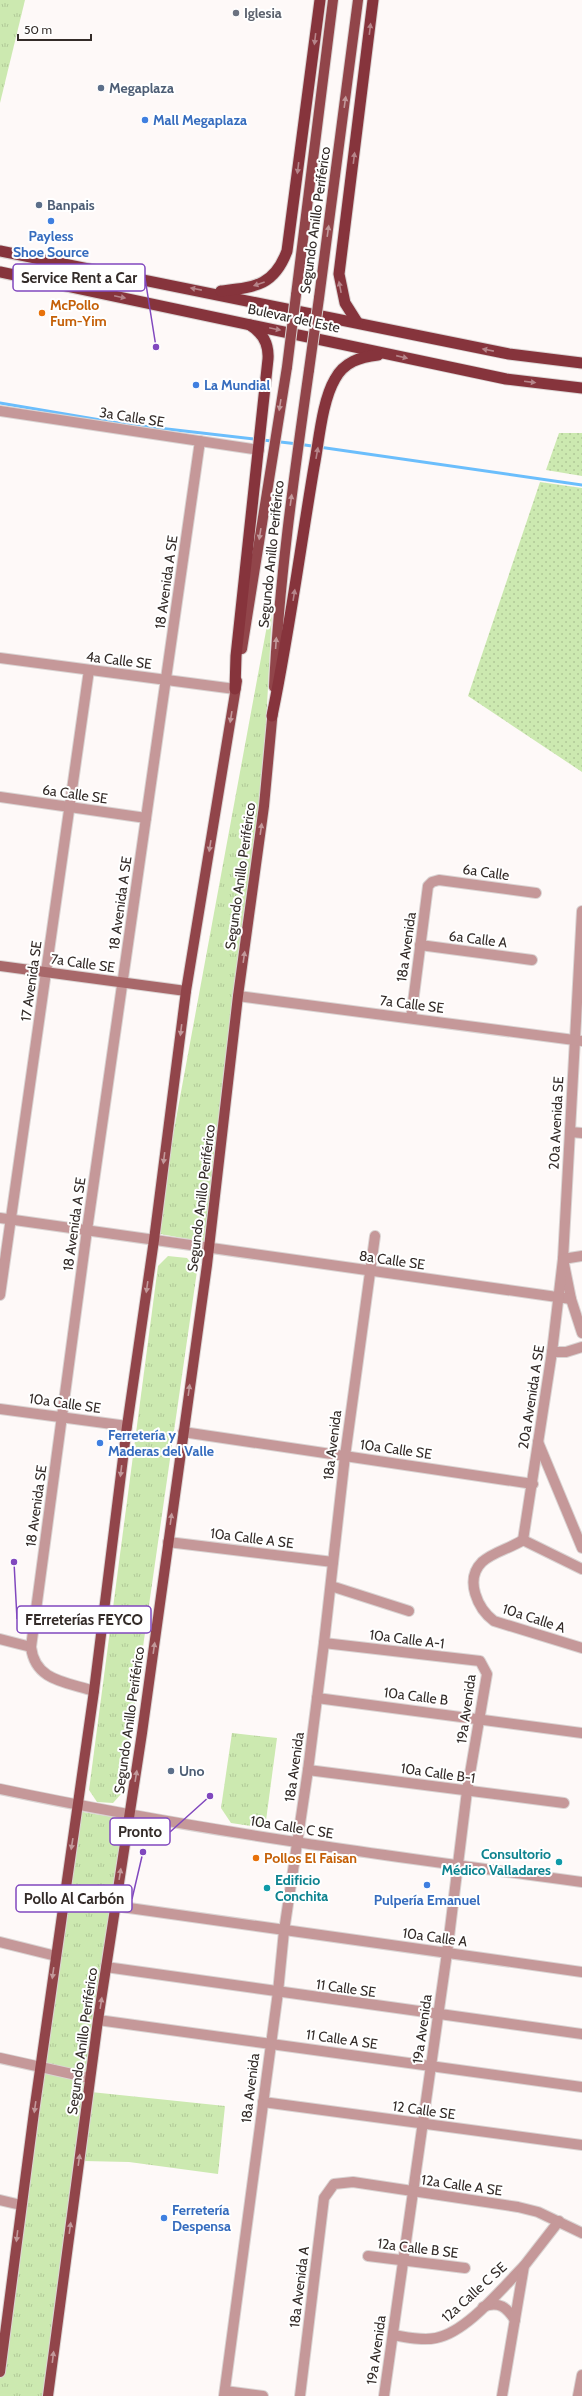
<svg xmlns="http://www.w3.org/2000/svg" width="582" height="2396" font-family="Cabin,sans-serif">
<defs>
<pattern id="grass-dots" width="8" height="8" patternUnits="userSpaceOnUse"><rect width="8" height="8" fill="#cce9b0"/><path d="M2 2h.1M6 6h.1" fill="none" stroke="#b0c897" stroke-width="1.8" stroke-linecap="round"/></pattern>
<pattern id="park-tufts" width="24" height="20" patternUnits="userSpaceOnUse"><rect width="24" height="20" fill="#cce9b0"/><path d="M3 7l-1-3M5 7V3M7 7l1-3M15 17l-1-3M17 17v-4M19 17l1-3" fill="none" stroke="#b0c897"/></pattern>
</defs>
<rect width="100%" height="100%" fill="#fef9f8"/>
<g fill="url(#grass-dots)">
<path d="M559,433H582V476L546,470Z"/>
<path d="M540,482L582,488V772L468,696Z"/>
</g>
<g fill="url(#park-tufts)">
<path d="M0,0H25L0,103Z"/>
<path d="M273,593L261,818L234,995L204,1242L155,1233Z"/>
<path d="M168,1256L187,1258L197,1271L122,1793L113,1803L97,1802L89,1790L158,1266Z"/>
<path d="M232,1733L277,1738L265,1828L231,1823L221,1808Z"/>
<path d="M77,1811L125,1819L89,2077L41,2067Z"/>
<path d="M41,2070L89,2079L48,2396H0V2375Z"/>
<path d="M91,2092L225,2106L218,2174L129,2162L83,2161Z"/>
</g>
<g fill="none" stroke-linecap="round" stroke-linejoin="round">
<path stroke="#6bbefc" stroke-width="3" d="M0,403L124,424L298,444L582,485"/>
<defs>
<g id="minor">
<path d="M0,411L259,450"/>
<path d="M0,658L235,689"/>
<path d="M0,797L146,818"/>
<path d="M582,911L563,1259L571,1299L582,1333"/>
<path d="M420,945L532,960"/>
<path d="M411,1018L428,886L432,882L439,880L536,893"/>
<path d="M570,1132L582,1133"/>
<path d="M0,1218L571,1299"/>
<path d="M0,1295L89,670"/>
<path d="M552,1352H566L582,1347"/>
<path d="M0,1409L127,1426"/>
<path d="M183,1432L533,1484"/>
<path d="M538,1442L582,1548"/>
<path d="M523,1540L552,1352L563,1259L582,1256"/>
<path d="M523,1540C511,1548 493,1552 482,1562C464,1580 478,1609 494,1621L582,1648"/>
<path d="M523,1540L582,1569"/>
<path d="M168,1542L333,1562"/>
<path d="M331,1586L409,1611"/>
<path d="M0,1639L31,1647"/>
<path d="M324,1643L480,1661L487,1674L467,1791L447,1953L384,2396"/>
<path d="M94,1691C66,1682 35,1681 31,1647L87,1230L200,441"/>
<path d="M317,1698L582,1733"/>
<path d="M308,1770L564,1803"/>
<path d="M115,1906L582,1972"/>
<path d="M0,1942L56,1956"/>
<path d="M106,1967L582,2034"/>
<path d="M98,2020L582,2087"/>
<path d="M0,2058L90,2078"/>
<path d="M263,2102L582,2145"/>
<path d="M0,2200L21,2205"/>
<path d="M368,2256L465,2268"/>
<path d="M483,2307C499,2300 507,2308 515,2320"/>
<path d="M393,2335C406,2337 422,2341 436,2338C467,2332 502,2288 524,2266"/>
<path d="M225,2391L263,2396"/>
<path d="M224,2396L278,1992L284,1931L308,1770L324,1643L345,1456L375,1236"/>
<path d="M300,2396L324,2198L334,2184L353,2182L518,2207L538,2212L582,2233"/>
<path d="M502,2396L524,2266L559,2221"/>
<path d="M578,2396L582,2375"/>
</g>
<g id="tertiary">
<path d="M238,996L582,1041"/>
<path d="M0,1789C193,1830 387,1856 582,1882"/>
</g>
<path id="secondary" d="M0,966L186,991"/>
<g id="primary">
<path d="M296,295L333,0"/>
<path d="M319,298L358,0"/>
<path d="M242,649L287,367"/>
<path d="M274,687C279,581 294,476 309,370"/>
<path d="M0,2372L34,2112L94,1691L127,1426L154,1240L186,991L237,681"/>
<path d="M48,2396L98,2020L142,1733L207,1265L238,996L264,806L273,709"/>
</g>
<g id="trunk">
<path d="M0,251L509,354L582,363"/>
<path d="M0,272L506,379L582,388"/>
<path d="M221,291C255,287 274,286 287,251L320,0"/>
<path d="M357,322L345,303L339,274L373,0"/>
<path d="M235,689L236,656L268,359C269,344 263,333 250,325"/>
<path d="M272,716C289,634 300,550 314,467C319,441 322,401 335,379C344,362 360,357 378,355"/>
</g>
</defs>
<use href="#minor" stroke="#dad4d3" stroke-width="12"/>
<use href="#tertiary" stroke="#dad4d3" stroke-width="12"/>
<use href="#secondary" stroke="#dad4d3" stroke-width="12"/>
<use href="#primary" stroke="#dad4d3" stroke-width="12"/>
<use href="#trunk" stroke="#dad4d3" stroke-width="13"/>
<use href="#minor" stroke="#c59899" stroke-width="10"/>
<use href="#tertiary" stroke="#c59899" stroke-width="10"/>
<use href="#secondary" stroke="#a8686a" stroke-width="10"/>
<use href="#primary" stroke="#91454a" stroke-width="10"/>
<use href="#trunk" stroke="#86343c" stroke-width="11"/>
<defs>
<g id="primary-bridge">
<path d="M287,367L296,295"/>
<path d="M309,370L319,298"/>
</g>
</defs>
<use href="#primary-bridge" stroke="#dad4d3" stroke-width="12" stroke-linecap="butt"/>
<use href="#primary-bridge" stroke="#91454a" stroke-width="10"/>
</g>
<defs><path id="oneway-solid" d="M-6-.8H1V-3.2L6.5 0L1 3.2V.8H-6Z"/></defs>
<g fill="#b6858a">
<use href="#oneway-solid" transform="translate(370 29) rotate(-83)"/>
<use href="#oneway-solid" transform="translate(315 39) rotate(97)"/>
<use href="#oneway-solid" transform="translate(354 158) rotate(-83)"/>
<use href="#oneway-solid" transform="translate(298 168) rotate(97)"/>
<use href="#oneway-solid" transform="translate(259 284) rotate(161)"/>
<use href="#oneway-solid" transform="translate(340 287) rotate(-101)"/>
<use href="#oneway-solid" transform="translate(196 289) rotate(-169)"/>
<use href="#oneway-solid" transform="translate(120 297) rotate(12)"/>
<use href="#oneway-solid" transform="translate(275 329) rotate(12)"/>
<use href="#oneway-solid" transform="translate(488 350) rotate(-169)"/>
<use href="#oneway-solid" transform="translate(402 357) rotate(13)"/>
<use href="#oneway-solid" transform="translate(530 382) rotate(7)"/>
<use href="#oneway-solid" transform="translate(317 453) rotate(-80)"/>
<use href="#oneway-solid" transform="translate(294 595) rotate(-81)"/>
</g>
<g fill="#c2999b">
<use href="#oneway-solid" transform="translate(345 102) rotate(-82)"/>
<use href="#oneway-solid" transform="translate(328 231) rotate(-82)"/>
<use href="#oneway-solid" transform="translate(280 405) rotate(99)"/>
<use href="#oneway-solid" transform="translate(291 500) rotate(-82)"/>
<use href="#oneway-solid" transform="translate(260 534) rotate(99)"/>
<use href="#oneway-solid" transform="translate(276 643) rotate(-86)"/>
<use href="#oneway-solid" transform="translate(231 717) rotate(99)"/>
<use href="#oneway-solid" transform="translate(261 829) rotate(-82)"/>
<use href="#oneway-solid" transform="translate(210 846) rotate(99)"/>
<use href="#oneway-solid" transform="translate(244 957) rotate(-82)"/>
<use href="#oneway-solid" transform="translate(181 1030) rotate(97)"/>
<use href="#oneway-solid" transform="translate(164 1158) rotate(97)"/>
<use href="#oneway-solid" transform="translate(147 1287) rotate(98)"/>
<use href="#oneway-solid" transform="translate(189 1390) rotate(-82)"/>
<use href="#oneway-solid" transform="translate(121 1471) rotate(97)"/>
<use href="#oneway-solid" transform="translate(171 1519) rotate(-82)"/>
<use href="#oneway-solid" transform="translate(154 1648) rotate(-82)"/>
<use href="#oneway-solid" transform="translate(136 1776) rotate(-81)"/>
<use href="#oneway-solid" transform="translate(72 1844) rotate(99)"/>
<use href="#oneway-solid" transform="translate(120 1874) rotate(-81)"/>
<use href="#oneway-solid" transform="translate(53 1973) rotate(98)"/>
<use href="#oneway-solid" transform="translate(101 2003) rotate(-81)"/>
<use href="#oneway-solid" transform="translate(35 2107) rotate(98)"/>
<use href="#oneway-solid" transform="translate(79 2160) rotate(-82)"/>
<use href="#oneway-solid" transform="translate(70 2228) rotate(-82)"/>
<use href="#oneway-solid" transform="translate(17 2236) rotate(97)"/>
<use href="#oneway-solid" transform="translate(53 2357) rotate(-83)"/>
</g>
<circle fill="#6b7280" stroke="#fff" stroke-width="1.5" cx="236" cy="13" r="4"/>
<g fill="#5c6f8a" stroke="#fff" stroke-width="1.5">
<circle cx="101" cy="88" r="4"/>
<circle cx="39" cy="205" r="4"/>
<circle cx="171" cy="1771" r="4"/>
</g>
<g fill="#3f7fe0" stroke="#fff" stroke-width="1.5">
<circle cx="145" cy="120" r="4"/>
<circle cx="51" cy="221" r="4"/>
<circle cx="196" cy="385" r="4"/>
<circle cx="100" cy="1443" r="4"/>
<circle cx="427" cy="1885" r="4"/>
<circle cx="164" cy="2218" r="4"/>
</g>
<g fill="#e8710a" stroke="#fff" stroke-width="1.5">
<circle cx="42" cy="313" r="4"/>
<circle cx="256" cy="1858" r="4"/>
</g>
<g fill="#0f9aa8" stroke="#fff" stroke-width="1.5">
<circle cx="559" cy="1862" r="4"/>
<circle cx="267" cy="1888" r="4"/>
</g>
<g text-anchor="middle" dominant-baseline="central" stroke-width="4" stroke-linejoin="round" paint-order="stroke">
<g font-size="14" font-weight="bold" fill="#5b616d" stroke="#fff" text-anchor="start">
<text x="244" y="13">Iglesia</text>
</g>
<g font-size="14" font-weight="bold" fill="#4e5e75" stroke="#fff" text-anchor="start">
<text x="109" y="88">Megaplaza</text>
<text x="47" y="205">Banpais</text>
<text x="179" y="1771">Uno</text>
</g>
<g font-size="14" font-weight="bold" fill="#366cbe" stroke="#fff" text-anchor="start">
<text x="153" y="120">Mall Megaplaza</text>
<text x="51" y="236" text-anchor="middle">Payless<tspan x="51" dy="16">Shoe Source</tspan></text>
<text x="204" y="385">La Mundial</text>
<text x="108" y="1435">Ferretería y<tspan x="108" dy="16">Maderas del Valle</tspan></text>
<text x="427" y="1900" text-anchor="middle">Pulpería Emanuel</text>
<text x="172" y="2210">Ferretería<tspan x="172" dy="16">Despensa</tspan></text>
</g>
<g font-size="14" fill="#342c29" stroke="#fff">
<text transform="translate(315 220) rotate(-82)">Segundo Anillo Periférico</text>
<text transform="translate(294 318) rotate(12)">Bulevar del Este</text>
<text transform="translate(132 417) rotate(9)">3a Calle SE</text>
<text transform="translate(271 554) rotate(-84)">Segundo Anillo Periférico</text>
<text transform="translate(166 582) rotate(-82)">18 Avenida A SE</text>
<text transform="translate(119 660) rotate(7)">4a Calle SE</text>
<text transform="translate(75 794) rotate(8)">6a Calle SE</text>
<text transform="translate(486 872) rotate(8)">6a Calle</text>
<text transform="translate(240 876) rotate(-82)">Segundo Anillo Periférico</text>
<text transform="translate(120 903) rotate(-82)">18 Avenida A SE</text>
<text transform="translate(478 939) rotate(7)">6a Calle A</text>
<text transform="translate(406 947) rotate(-82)">18a Avenida</text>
<text transform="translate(83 963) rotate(8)">7a Calle SE</text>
<text transform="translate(31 981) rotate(-82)">17 Avenida SE</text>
<text transform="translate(412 1004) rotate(7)">7a Calle SE</text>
<text transform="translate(556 1123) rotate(-87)">20a Avenida SE</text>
<text transform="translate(201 1198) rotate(-83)">Segundo Anillo Periférico</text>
<text transform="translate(74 1224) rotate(-82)">18 Avenida A SE</text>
<text transform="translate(392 1260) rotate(8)">8a Calle SE</text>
<text transform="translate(531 1397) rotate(-81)">20a Avenida A SE</text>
<text transform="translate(65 1403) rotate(8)">10a Calle SE</text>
<text transform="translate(332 1445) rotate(-83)">18a Avenida</text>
<text transform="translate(396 1449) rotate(8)">10a Calle SE</text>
<text transform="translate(36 1506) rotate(-82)">18 Avenida SE</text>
<text transform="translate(252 1538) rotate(7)">10a Calle A SE</text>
<text transform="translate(534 1618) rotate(18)">10a Calle A</text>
<text transform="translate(407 1639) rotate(7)">10a Calle A-1</text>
<text transform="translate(416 1696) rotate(7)">10a Calle B</text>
<text transform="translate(466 1709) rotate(-82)">19a Avenida</text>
<text transform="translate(129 1720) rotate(-82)">Segundo Anillo Periférico</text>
<text transform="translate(294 1767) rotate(-82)">18a Avenida</text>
<text transform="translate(438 1773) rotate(8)">10a Calle B-1</text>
<text transform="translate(292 1827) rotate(9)">10a Calle C SE</text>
<text transform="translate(435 1937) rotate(8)">10a Calle A</text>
<text transform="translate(346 1988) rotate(8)">11 Calle SE</text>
<text transform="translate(422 2029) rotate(-82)">19a Avenida</text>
<text transform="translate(342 2039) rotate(8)">11 Calle A SE</text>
<text transform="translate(82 2041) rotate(-82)">Segundo Anillo Periférico</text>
<text transform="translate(250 2088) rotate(-83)">18a Avenida</text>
<text transform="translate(424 2110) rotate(8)">12 Calle SE</text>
<text transform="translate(462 2185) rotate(8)">12a Calle A SE</text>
<text transform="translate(418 2248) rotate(7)">12a Calle B SE</text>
<text transform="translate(299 2287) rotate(-83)">18a Avenida A</text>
<text transform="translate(474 2292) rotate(-42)">12a Calle C SE</text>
<text transform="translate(376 2350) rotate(-82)">19a Avenida</text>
</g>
<g font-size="14" font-weight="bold" fill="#c56008" stroke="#fff" text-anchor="start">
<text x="50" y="305">McPollo<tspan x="50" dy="16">Fum-Yim</tspan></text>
<text x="264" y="1858">Pollos El Faisan</text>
</g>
<g font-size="14" font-weight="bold" fill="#0d838f" stroke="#fff" text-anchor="end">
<text x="551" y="1854">Consultorio<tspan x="551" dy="16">Médico Valladares</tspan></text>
<text x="275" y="1880" text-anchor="start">Edificio<tspan x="275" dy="16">Conchita</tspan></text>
</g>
</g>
<path fill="none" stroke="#8148be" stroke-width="1.5" d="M156 347L145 278M14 1562L17 1619M210 1796L170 1832M143 1852L132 1899"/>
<g fill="#8148be" stroke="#fff" stroke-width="1.5">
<circle cx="156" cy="347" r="4"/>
<circle cx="14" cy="1562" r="4"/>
<circle cx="210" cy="1796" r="4"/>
<circle cx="143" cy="1852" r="4"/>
</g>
<g fill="#fff" stroke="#8148be" stroke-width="1.5">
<rect x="13" y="264" width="132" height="27" rx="4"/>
<rect x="17" y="1606" width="134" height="27" rx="4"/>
<rect x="110" y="1818" width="60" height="27" rx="4"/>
<rect x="16" y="1885" width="116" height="27" rx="4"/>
</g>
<g font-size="15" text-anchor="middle" font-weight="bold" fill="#342c29">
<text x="79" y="283">Service Rent a Car</text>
<text x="84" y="1625">FErreterías FEYCO</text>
<text x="140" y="1837">Pronto</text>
<text x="74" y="1904">Pollo Al Carbón</text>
</g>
<path d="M18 34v6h73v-6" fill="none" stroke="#342c29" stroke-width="2"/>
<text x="24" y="34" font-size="12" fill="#342c29" stroke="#ffffff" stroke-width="3" paint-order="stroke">50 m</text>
</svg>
